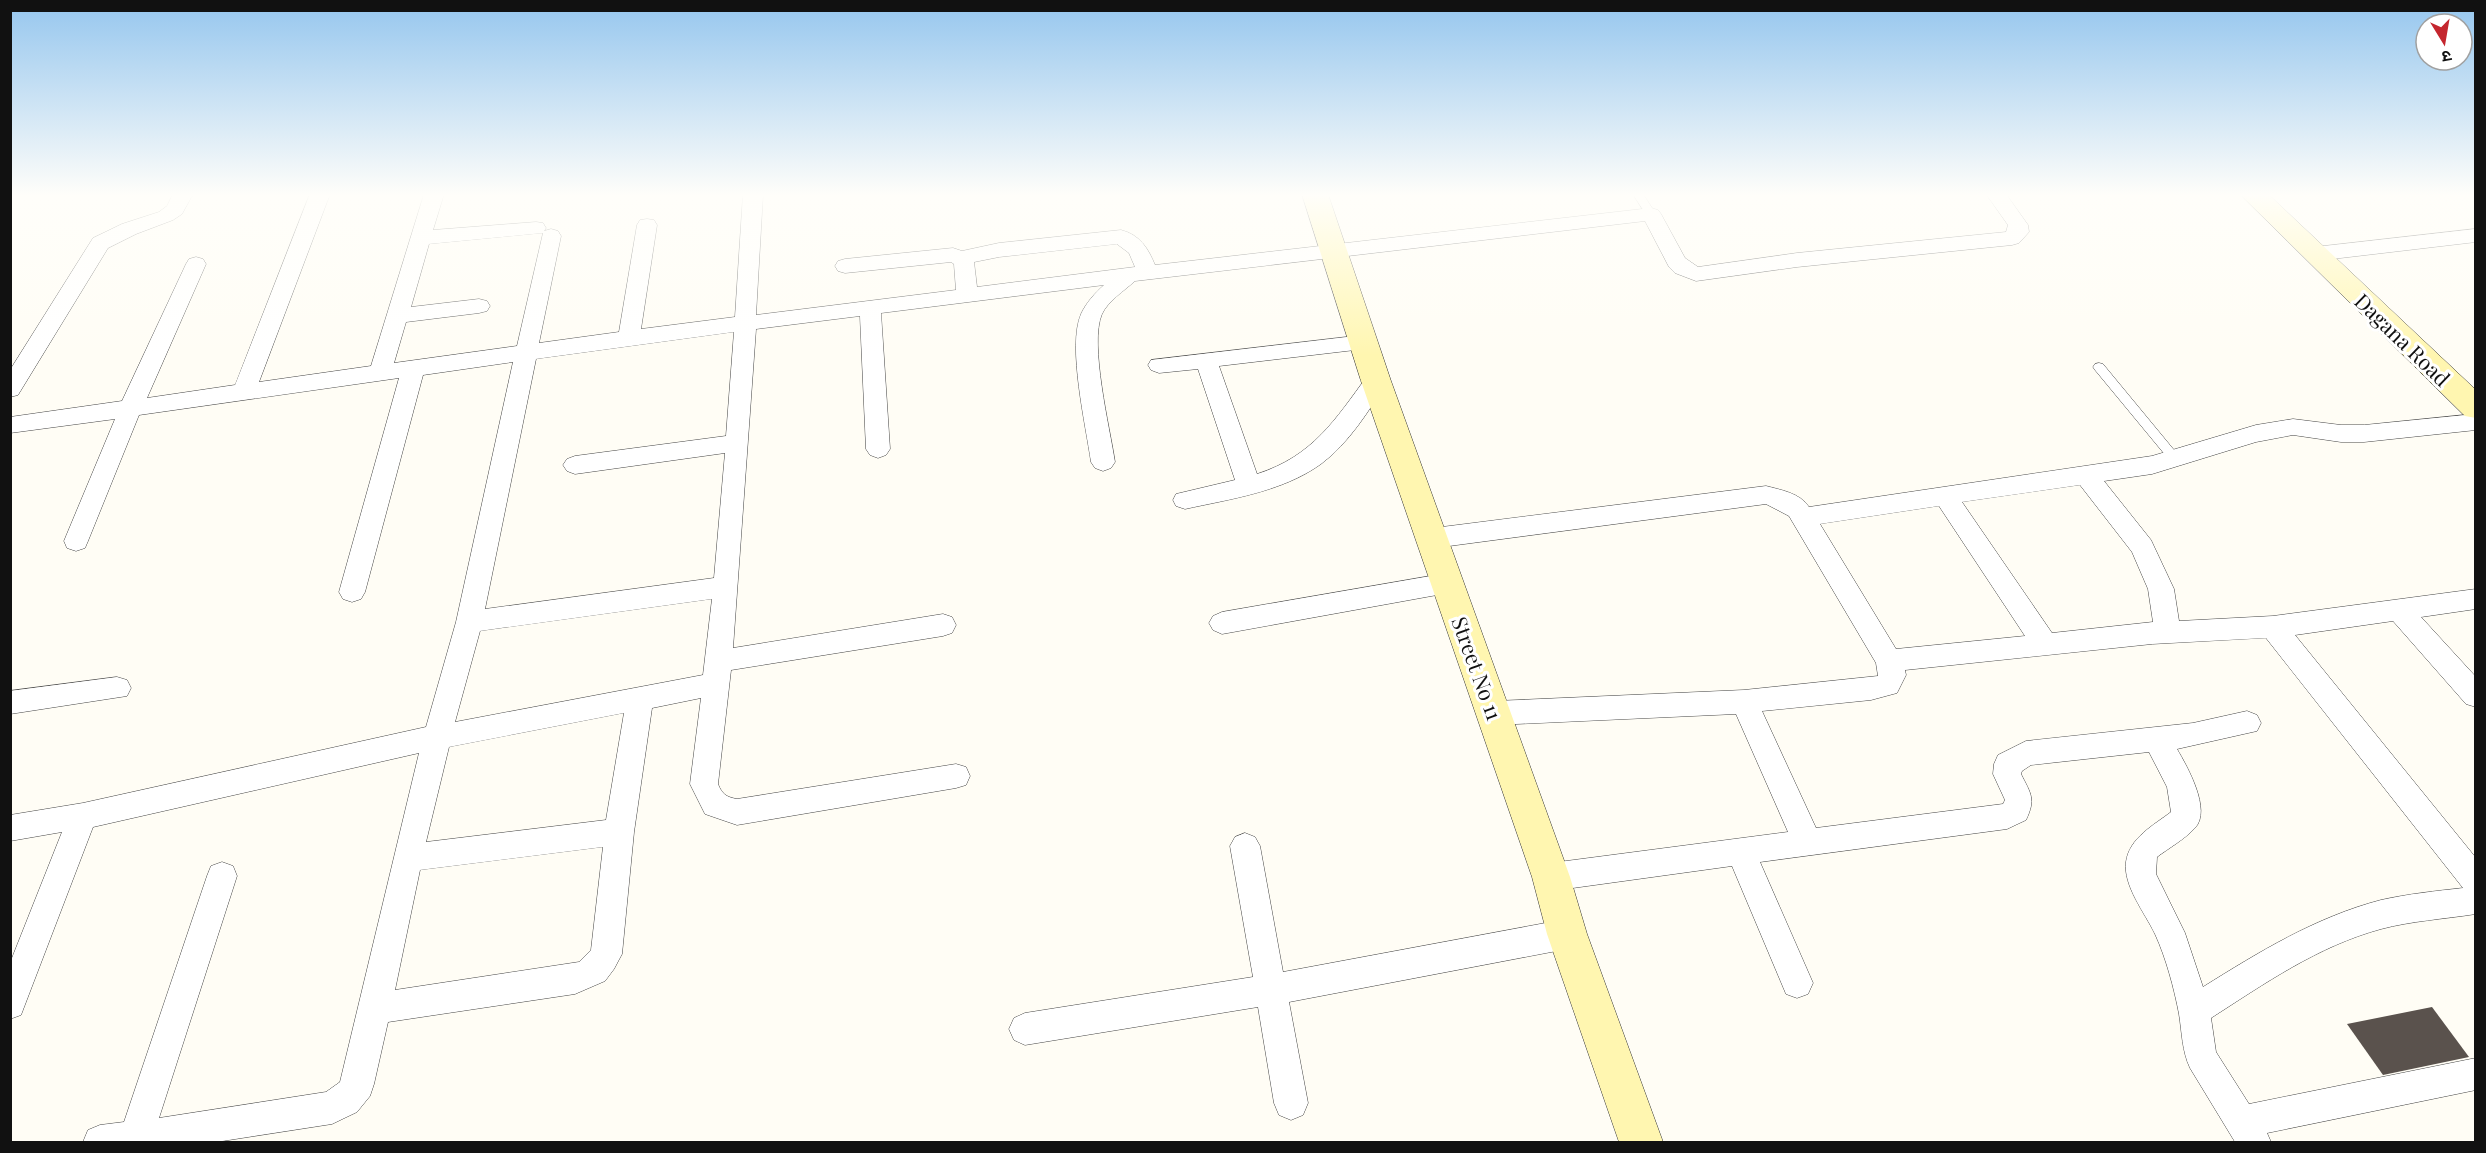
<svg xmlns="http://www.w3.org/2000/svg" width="2486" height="1153" font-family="'Playfair Display','Noto Sans Devanagari',serif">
<rect width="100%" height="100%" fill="#fffdf5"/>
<path fill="#5a524d" d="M2432,1007L2469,1057L2383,1075L2347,1024Z"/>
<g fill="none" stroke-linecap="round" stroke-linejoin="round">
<defs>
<g id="lane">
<path d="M1633,194H1643L1656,214L1655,216H1647Z"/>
<path d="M2099,363L2103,364L2179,456L2181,459L2179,462H2171L2095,370L2093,367L2095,364Z"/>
</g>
<g id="street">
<path d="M173,194H193L182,214L173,220L136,234L108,248L18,395L10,397V370L93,238L122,224L159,212L167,206Z"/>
<path d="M310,194H330L259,382L371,366L424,194H444L433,230L536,222L543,223L546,228L544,231L551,229L558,231L561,236L539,343L619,332L637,225L640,220L647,219L654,220L657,225L641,329L735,317L743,194H763L756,315L956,290L954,264L951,262L845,273L838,271L835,266L838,261L845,259L953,248L962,251L999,243L1121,230C1140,235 1148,248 1155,265L1651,208L1658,210L1661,214L1685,258L1698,267L1797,253L2006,232L2008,225L1986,194H2006L2028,225L2029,232L2019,243L2012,245L1797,267L1696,281L1675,273L1669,267L1645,221L1135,281C1124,291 1108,301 1102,314C1089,344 1110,428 1115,462L1111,468L1103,471L1095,468L1091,462C1086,426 1067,346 1081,314C1086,303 1095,293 1104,285L881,313L890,449L886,455L878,458L870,455L866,449L860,316L756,329L733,648L943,614L952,617L956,625L952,633L943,636L731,670L718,784C722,794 726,797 737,799L956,764L966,767L970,776L966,785L956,788L737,825L705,814L690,784L701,698L652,708L634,832L622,954L614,969L605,981L575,994L388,1022L374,1084L370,1096L357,1112L332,1124L216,1142H83L88,1130L100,1125L124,1122L207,876L211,866L222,862L233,866L237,876L159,1118L326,1092L340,1082L419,753L93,827L21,1015L10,1019V963L62,832L10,841V815L83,803L426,727L456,622L513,362L423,375L365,592L361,599L352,602L343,599L339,592L399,378L139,415L88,541L85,548L76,551L67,548L64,541L115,419L10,433V417L122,401L186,264L189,259L196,257L203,259L206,264L147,398L235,385ZM543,233L517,346L394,363L406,322L479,313L487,311L490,306L487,301L479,299L411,307L429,244ZM1117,244L1129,253L1135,267L977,287L974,262L999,257ZM734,332L726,436L575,456L567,459L563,465L567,471L575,474L725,453L714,578L485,609L536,359ZM712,599L703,675L455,722L480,631ZM624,713L606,820L426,842L449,747ZM603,847L591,950L579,962L395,990L420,870Z"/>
<path d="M2476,229V242L2315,261L2308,259L2305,254L2308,249L2315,247Z"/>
<path d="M1364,335L1372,338L1375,343L1372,348L1219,366L1257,474C1313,456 1335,420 1368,375L1376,373L1384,375L1387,381C1370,410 1348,444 1321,464C1282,492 1230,499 1185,509L1176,506L1173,500L1176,494L1235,480L1198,369L1159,373L1151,370L1148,365L1151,360Z"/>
<path d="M2476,414V430L2364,442H2341L2293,435L2256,442L2152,474L2104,481L2151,540L2174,589L2179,621L2273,616L2476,589V609L2421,617L2476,677V707L2466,704L2393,621L2295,635L2476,858V914C2444,919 2411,921 2381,929C2318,946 2264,984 2211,1018L2216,1052L2249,1104L2476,1058V1090L2267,1133L2271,1142H2235L2190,1068C2182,1051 2182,1033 2179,1014C2174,988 2166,958 2155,934C2145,913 2123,886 2126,862C2129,838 2154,825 2171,812L2167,787L2149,752L2031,765L2022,771L2021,774C2031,794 2036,799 2026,820L2007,829L1760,862L1813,983L1808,994L1797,998L1786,994L1732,866L1551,891L1540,887L1536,877L1540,867L1551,863L1788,832L1736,714L1495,725L1485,721L1481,713L1485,705L1495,701L1744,690L1878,676L1876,663L1789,516L1766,504L1434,548L1425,545L1422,538L1425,531L1434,528L1766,486C1781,490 1800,493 1809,507L2152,456L2256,425L2293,419L2341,425H2364ZM2080,485L2132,552L2148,589L2153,622L2052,633L1962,502ZM1939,506L2025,636L1896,649L1820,524ZM2266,638L2463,888C2436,891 2408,894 2381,900C2316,917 2259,952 2203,987L2185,933L2156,874L2157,857C2169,848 2185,839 2195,828C2212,810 2187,766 2177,749L2257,731L2261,723L2257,715L2247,711L2193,723L2026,741L1998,755L1994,764L1993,774L2005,800L2003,804L1816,828L1762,711L1871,700L1897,693L1906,675L1905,670L2152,644Z"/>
<path d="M1448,573L1457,576L1461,583L1457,590L1448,593L1222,634L1213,630L1209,623L1213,616L1222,612Z"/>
<path d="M117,677L127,680L131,688L127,696L10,714V691Z"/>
<path d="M1245,833L1255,837L1260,846L1283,972L1567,919L1578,924L1582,934L1578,944L1567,949L1289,1002L1308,1103L1303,1115L1291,1120L1279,1115L1274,1103L1258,1007L1025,1045L1014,1040L1009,1029L1014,1018L1025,1013L1253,977L1230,846L1235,837Z"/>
</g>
<g id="secondary">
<path d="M1302,194H1328L1391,381L1570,877L1587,934L1663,1142H1619L1547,934L1532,877L1361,381Z"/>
<path d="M2240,194H2268L2476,390V418L2465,416Z"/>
</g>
</defs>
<use href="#lane" stroke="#444" stroke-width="1"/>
<use href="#street" stroke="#444" stroke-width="1"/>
<use href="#secondary" stroke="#333" stroke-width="1"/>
<use href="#lane" fill="#fff" fill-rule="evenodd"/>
<use href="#street" fill="#fff" fill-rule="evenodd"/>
<use href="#secondary" fill="#fff6b0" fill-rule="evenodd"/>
</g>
<linearGradient id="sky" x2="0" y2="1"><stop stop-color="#95c6ee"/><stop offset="0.55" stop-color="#fffefa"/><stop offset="1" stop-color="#fffefa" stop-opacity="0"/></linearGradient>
<rect width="2486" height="355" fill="url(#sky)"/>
<g text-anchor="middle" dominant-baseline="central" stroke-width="6" stroke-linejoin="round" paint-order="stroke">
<g font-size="21" fill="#111" stroke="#fff">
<text transform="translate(2403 339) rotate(44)">Dagana Road</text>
<text transform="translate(1478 668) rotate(70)">Street No 11</text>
</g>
</g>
<rect width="2486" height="1153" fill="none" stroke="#111111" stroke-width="24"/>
<g transform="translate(2444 42) rotate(169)"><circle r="28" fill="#ffffff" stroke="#a0a0a0" stroke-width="1.5"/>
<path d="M0-4.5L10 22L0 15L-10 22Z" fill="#c4262e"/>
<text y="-9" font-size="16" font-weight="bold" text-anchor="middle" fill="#111111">उ</text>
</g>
</svg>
